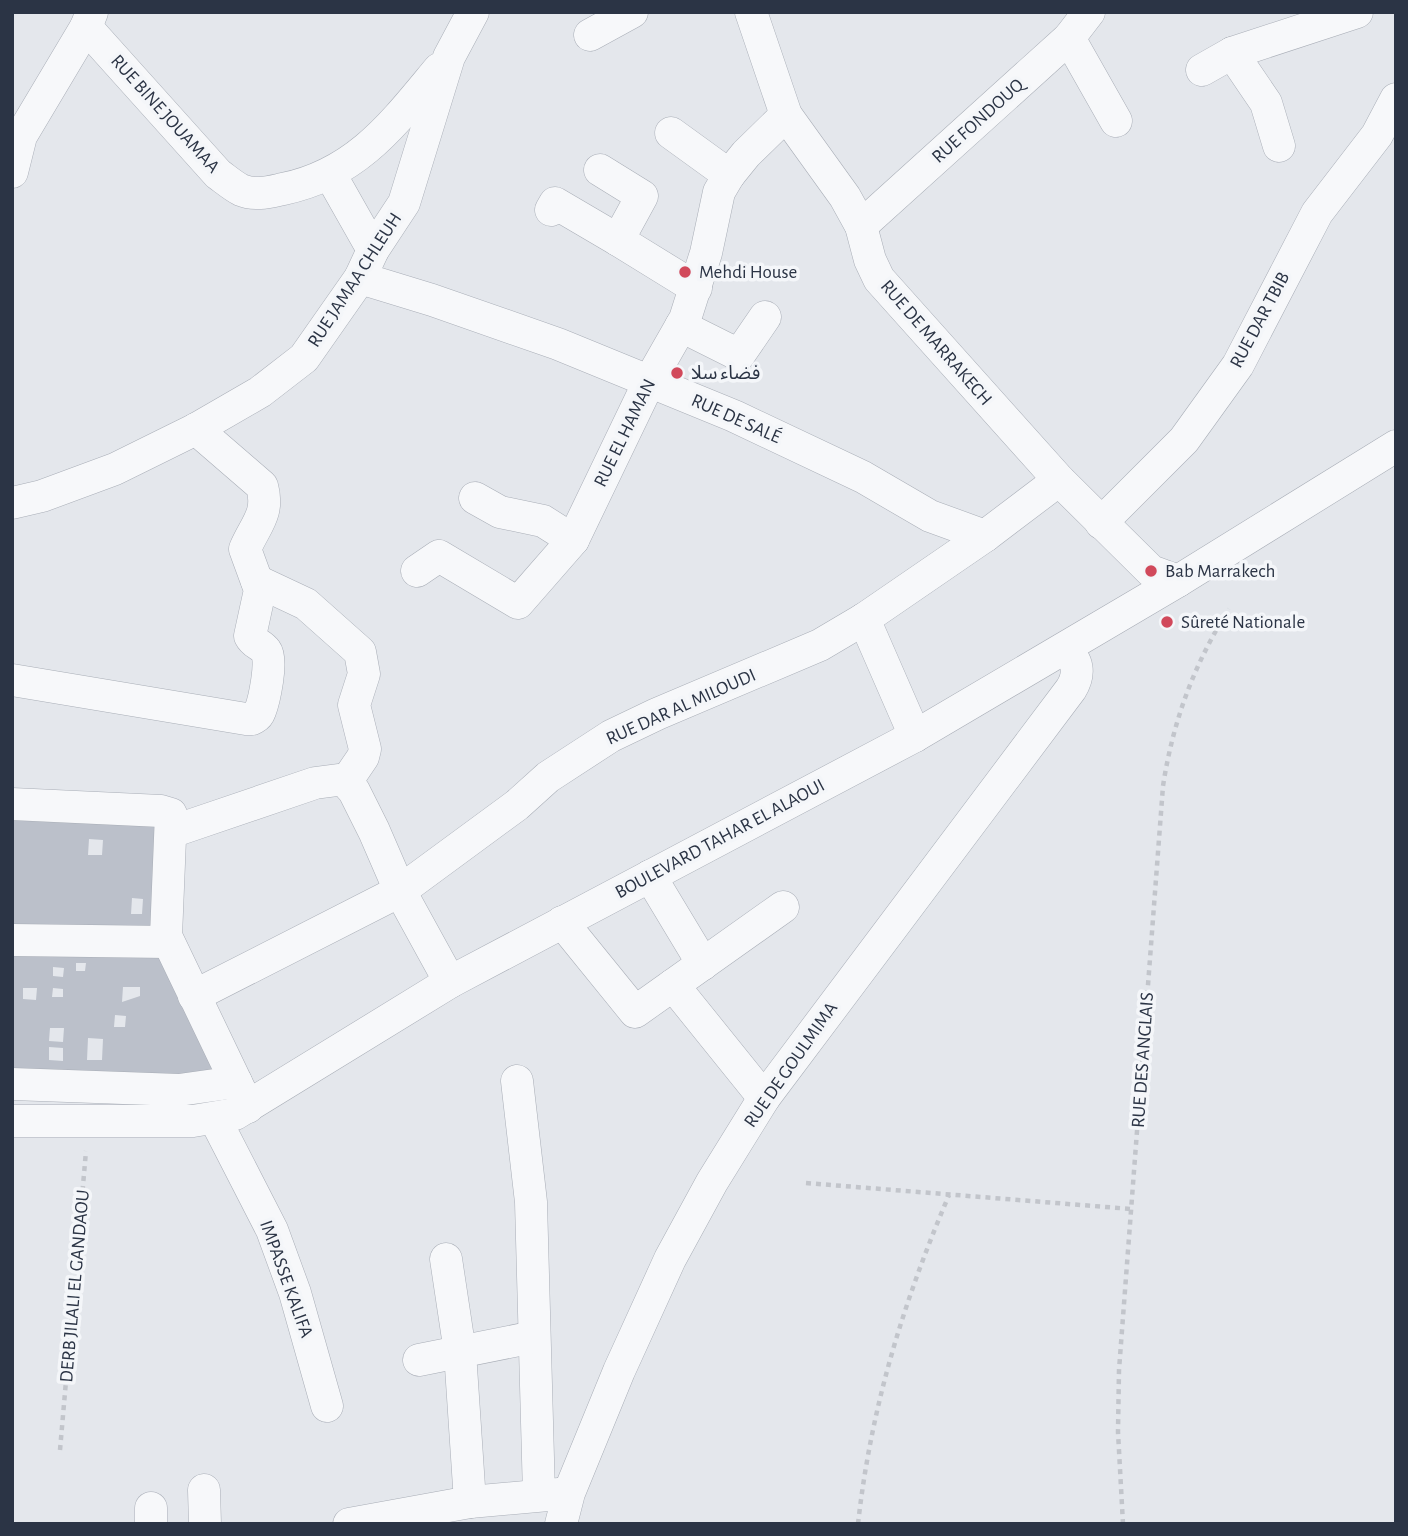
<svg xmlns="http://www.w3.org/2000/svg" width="1408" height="1536" font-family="'Alegreya Sans','Noto Sans Arabic',sans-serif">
<rect width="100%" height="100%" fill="#e4e7ec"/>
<g fill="#bbc0ca" fill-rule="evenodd">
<path d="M12,814L166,820L160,931L12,932ZM89,839L103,840L102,855H88ZM132,898L143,899L142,914H131Z"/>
<path d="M12,949L164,953L224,1070L196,1085L12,1079ZM76,963H86L85,971H76ZM53,967L64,968L63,977L53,976ZM123,987H140V996L122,1002ZM23,988H37L36,1000L23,999ZM53,988L63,989V997H52ZM115,1015L126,1016L125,1027H114ZM50,1028H64L63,1042L49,1041ZM88,1038L103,1039L102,1060H87ZM49,1047L63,1048V1061L49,1060Z"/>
</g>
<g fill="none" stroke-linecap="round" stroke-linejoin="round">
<defs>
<g id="minor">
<path d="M751,12L786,115L845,197L861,226L870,260L879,279L1059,480L1151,571L1178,581"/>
<path d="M86,27L218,174C225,179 233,186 241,190C255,196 269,192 283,189C357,174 394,123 439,69"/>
<path d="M590,35L632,12"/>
<path d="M1069,38L1116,121"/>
<path d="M1232,53L1266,103L1279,146"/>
<path d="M1202,70L1232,53L1357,12"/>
<path d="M671,133L729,175"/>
<path d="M600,170L642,196L618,240L696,288"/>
<path d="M12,172L21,136L86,27L92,12"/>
<path d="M330,174L373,250"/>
<path d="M551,210L555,203L618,240"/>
<path d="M861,226L1069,38L1089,12"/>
<path d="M360,278L432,300L558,344L734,416L863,477L930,516L985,536"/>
<path d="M681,326L739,355L765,317"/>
<path d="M475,498L500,512L543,521L573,540"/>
<path d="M12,503L42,496L115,469L196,429L260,392L304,358L360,278L373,250L404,203L449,57L473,12"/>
<path d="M1101,523L1184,440L1238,365L1317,213L1377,135L1396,99"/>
<path d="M417,571L439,556L518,603L573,540L649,382L685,319L706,253L719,192L729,175L746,154L786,115"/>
<path d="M257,581L306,604L360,652L364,674L354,705L365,749L363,757L346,782"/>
<path d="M864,619L915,736"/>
<path d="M12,680L246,719H252C257,716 258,717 260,711C264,701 273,660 266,651C261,644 254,644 250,636L260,590L245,549C255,525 270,514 262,486L196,429"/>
<path d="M12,804L161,811L171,814L166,936L248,1107"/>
<path d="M171,832L315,783L338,780L346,782L354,791L374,831L400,891L450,982"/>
<path d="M650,876L703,964"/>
<path d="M562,922L635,1012L783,907"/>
<path d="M12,940L168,942"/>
<path d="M673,985L764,1098"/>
<path d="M194,996L400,891L517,805L548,777L611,736L657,714L820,645L864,619L985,536L1059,480"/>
<path d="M517,1081L531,1202L539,1495"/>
<path d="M12,1084L179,1090L236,1082"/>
<path d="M215,1119L272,1230L295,1293L327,1406"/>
<path d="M12,1121H193L235,1114L450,982L915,736L1178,581L1396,446"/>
<path d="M446,1259L460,1352L470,1502"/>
<path d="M419,1360L534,1337"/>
<path d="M204,1490L205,1524"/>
<path d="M151,1508V1524"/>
<path d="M349,1524L470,1502L559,1494"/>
<path d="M561,1524L569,1493L619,1371L670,1259L712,1182L764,1098L1071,689C1080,674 1079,660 1064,650"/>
</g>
</defs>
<use href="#minor" stroke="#a9aeb7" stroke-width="33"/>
<g stroke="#c2c5cb" stroke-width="4.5" stroke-dasharray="5 5" stroke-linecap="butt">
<path d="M806,1183L1131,1209"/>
<path d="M60,1450L86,1151"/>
<path d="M858,1524C871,1407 903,1303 949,1195"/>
<path d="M1123,1524L1118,1432L1119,1370L1163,786C1173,721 1194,664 1229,609"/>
</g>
<use href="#minor" stroke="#f7f8fa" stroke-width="32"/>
</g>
<g fill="#d1495b" stroke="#f4f6f9" stroke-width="2.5">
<circle cx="685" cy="272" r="7"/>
<circle cx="677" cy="373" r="7"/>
<circle cx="1151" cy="571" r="7"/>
<circle cx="1167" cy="622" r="7"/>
</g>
<g text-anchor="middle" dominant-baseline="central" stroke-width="7" stroke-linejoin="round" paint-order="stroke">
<g font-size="19" fill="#2b3445" stroke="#f4f6f9">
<text transform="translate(165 114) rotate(48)">RUE BINE JOUAMAA</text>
<text transform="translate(978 121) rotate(-42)">RUE FONDOUQ</text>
<text transform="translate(355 280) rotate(-57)">RUE JAMAA CHLEUH</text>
<text transform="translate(1260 320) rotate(-62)">RUE DAR TBIB</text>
<text transform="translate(936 343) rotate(49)">RUE DE MARRAKECH</text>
<text transform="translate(736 419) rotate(24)">RUE DE SALÉ</text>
<text transform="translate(625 433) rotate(-64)">RUE EL HAMAN</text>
<text transform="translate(681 707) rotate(-24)">RUE DAR AL MILOUDI</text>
<text transform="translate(720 839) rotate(-28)">BOULEVARD TAHAR EL ALAOUI</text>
<text transform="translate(1143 1060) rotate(-86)">RUE DES ANGLAIS</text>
<text transform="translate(791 1065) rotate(-55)">RUE DE GOULMIMA</text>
<text transform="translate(286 1279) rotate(70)">IMPASSE KALIFA</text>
<text transform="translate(75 1286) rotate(-85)">DERB JILALI EL GANDAOU</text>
</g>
<g font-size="19" fill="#2b3445" stroke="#f4f6f9" text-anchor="start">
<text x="699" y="272">Mehdi House</text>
<text x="691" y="373">فضاء سلا</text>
<text x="1165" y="571">Bab Marrakech</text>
<text x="1181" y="622">Sûreté Nationale</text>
</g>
</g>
<rect width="1408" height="1536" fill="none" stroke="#2b3445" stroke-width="28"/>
</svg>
